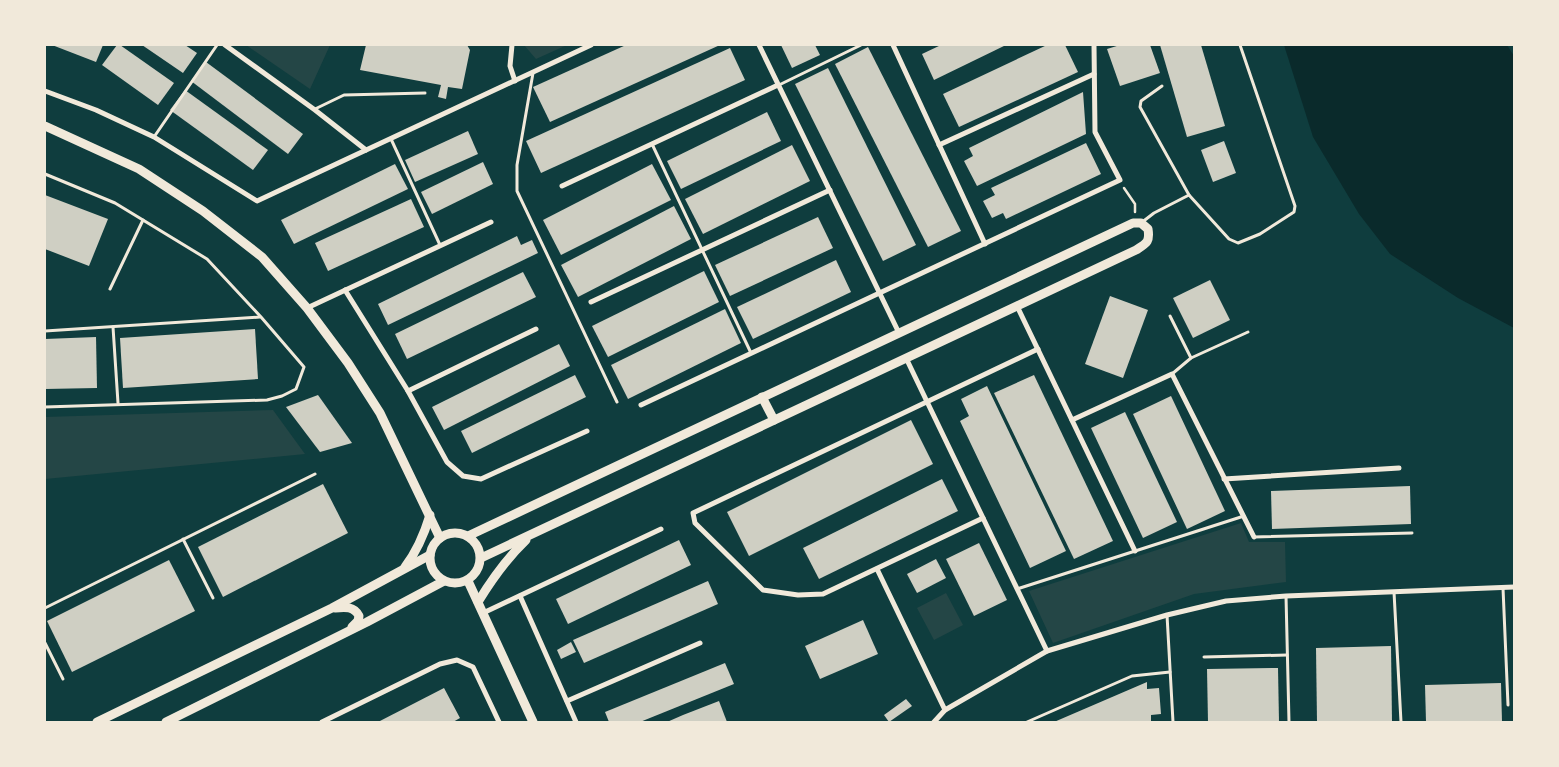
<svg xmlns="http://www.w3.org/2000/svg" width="1559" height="767" font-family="Karla,sans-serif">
<rect width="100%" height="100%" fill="#0f3d3e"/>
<g fill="#244646">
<path d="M246,45H330L310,89Z"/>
<path d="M524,45H567L536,59Z"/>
<path d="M273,410L305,454L45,479V417Z"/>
<path d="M1241,523L1249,542H1285L1286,582L1194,594L1053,643L1029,591Z"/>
<path d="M946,593L963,625L934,640L917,608Z"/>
</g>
<path fill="#0a2a2b" d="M1284,45H1507L1514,56V328L1458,298L1390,254L1359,214L1313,137Z"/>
<g fill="#cfcfc3">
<path d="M52,45H103L96,62Z"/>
<path d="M117,45H120L174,83L158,105L102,65Z"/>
<path d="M142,45H185L197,53L183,73Z"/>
<path d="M366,45H467L470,50L462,89L448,87L446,99L438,97L441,85L360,70Z"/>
<path d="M626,45H720L550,122L533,87Z"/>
<path d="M781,45H815L820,55L792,68Z"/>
<path d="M941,45H1006L934,80L922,54Z"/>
<path d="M1047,45H1065L1078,72L959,127L943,94Z"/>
<path d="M1120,45H1150L1160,73L1120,86L1107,49Z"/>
<path d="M1160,45H1201L1225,126L1187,137Z"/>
<path d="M868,47L961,231L928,247L835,64Z"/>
<path d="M730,48L745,80L541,173L526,141Z"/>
<path d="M206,62L303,134L288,154L191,81Z"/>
<path d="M828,68L916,245L883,261L795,84Z"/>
<path d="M185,90L268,150L253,170L170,110Z"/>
<path d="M1083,92L1086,134L977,186L964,161L973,156L969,148Z"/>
<path d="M767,112L781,141L681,189L667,161Z"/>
<path d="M468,131L478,154L415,182L405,160Z"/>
<path d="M1224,141L1236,173L1213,182L1201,150Z"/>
<path d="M1086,143L1101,174L1006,219L1003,213L992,218L983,201L995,195L991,188Z"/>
<path d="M792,145L810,181L703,234L685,199Z"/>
<path d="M483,162L493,184L432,214L421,192Z"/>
<path d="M395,164L408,189L294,244L281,220Z"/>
<path d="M652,164L671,200L561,255L543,220Z"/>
<path d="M45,195L108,219L89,266L45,249Z"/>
<path d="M411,199L424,227L328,271L315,243Z"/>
<path d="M674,206L691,239L578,297L561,265Z"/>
<path d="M818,217L833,248L730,296L715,265Z"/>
<path d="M517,236L521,245L532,240L538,253L388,325L378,304Z"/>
<path d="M836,260L851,292L753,339L737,307Z"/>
<path d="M704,271L719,302L608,357L592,326Z"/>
<path d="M523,272L536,297L407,359L395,334Z"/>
<path d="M1210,280L1230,320L1193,338L1173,298Z"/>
<path d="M1110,296L1148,310L1123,378L1085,364Z"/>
<path d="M725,309L741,343L628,399L611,365Z"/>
<path d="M255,329L258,379L123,388L120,338Z"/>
<path d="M96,337L97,388L45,389V339Z"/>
<path d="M559,344L570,366L444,430L432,407Z"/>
<path d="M575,375L586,397L472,453L461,431Z"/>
<path d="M1034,375L1113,541L1074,559L994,393Z"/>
<path d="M987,386L1066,551L1030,568L960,421L969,416L961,399Z"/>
<path d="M318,395L352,443L320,452L286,407Z"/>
<path d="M1171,396L1225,511L1187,529L1133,414Z"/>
<path d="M1125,412L1177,522L1143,538L1091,428Z"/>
<path d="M911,420L933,464L749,556L727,512Z"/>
<path d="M942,479L958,511L819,579L803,548Z"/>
<path d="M323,484L348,533L223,597L198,547Z"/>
<path d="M1410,486L1411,524L1272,529L1271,491Z"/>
<path d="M679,540L691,565L568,624L556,599Z"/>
<path d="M979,543L1007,600L974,616L946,559Z"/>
<path d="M936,559L946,578L917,593L907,574Z"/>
<path d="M169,560L195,611L72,672L47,621Z"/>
<path d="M708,581L718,604L584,663L573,640Z"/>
<path d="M863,620L878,654L820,679L805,646Z"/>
<path d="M571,642L576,652L561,659L557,650Z"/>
<path d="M1391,646L1392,722H1317L1316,648Z"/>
<path d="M725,663L734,684L640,722H609L605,712Z"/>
<path d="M1278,668L1279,722H1208L1207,669Z"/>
<path d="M1147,682V689L1159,688L1161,714L1151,715V722H1054Z"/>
<path d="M1501,683L1502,722H1426L1425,685Z"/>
<path d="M444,688L460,718L453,722H378Z"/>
<path d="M906,699L912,706L889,722L884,715Z"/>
<path d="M719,701L727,722H667L683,715Z"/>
</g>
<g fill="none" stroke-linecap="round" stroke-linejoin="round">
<path stroke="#f1e9da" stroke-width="2.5" d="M1124,188L1135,204V212"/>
<g stroke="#f1e9da" stroke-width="3">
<path d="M533,73L517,165V191L617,402"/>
<path d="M779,85L861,45"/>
<path d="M1162,86L1141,101L1140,107L1189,195L1229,239L1238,243L1260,234L1294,212L1295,206L1240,45"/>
<path d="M315,109L344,95L425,93"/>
<path d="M154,137L217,45"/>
<path d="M391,139L440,245"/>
<path d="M652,144L751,353"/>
<path d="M45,174L115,203L207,259L261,317L304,367L296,389L282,396L267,400L45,407"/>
<path d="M1141,223L1154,213L1189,195"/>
<path d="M110,289L143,220"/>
<path d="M1170,316L1191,358"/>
<path d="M113,327L118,403"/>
<path d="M45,331L260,317"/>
<path d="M1172,374L1191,358L1248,332"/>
<path d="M1254,537L1412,533"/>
<path d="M183,539L213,598"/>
<path d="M1503,588L1508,705"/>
<path d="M1017,589L1244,516"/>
<path d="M1394,592L1401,722"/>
<path d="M1286,596L1289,722"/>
<path d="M45,608L315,474"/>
<path d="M1167,615L1173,722"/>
<path d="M45,643L63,679"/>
<path d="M1204,657L1287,655"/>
<path d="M1027,722L1132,676L1170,672"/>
</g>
<g stroke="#f1e9da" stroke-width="5">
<path d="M225,45L315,110L366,150"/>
<path d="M512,45L510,66L515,81"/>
<path d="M759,45L899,333"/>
<path d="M893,45L985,244"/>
<path d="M45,91L96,110L154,137L257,201L591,45"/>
<path d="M939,145L1094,74"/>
<path d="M562,186L778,85"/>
<path d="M345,290L408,391L447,462L463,476L481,479L587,431"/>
<path d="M591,302L830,190"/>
<path d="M1017,306L1135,551"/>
<path d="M307,308L491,222"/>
<path d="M906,358L1047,651"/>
<path d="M408,391L536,329"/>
<path d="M641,405L1120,180L1095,132L1094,45"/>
<path d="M1072,420L1172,374L1254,537"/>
<path d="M1224,479L1399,468"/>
<path d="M983,518L823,594L798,595L763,590L695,523L693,513L1038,349"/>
<path d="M877,569L945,710"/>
<path d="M520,596L576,722"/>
<path d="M483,613L661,529"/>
<path d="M567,701L700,643"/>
<path d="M322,722L440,664L457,660L473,667L499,722"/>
<path d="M934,722L945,710L1047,651L1167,615L1226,601L1286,596L1514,587"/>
</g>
<g stroke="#f1e9da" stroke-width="9">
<path d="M45,126L139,169L203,211L262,257L307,308L348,363L380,413L440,538"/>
<path d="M762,397L774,420"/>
<circle cx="455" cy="558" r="25"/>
<path d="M468,536L1133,223H1141L1148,229C1150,242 1147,243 1136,250L481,558"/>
<path d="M405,567C417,551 424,535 430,515"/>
<path d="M468,581L533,722"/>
<path d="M478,602C492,579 506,559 526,540"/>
<path d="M335,608C345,607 354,606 359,616L358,621L352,627"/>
<path d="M97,722L332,608L430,555"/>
<path d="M166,722L367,622L444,581"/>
</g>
</g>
<rect width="1559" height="767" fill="none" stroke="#f1e9da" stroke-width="92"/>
</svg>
